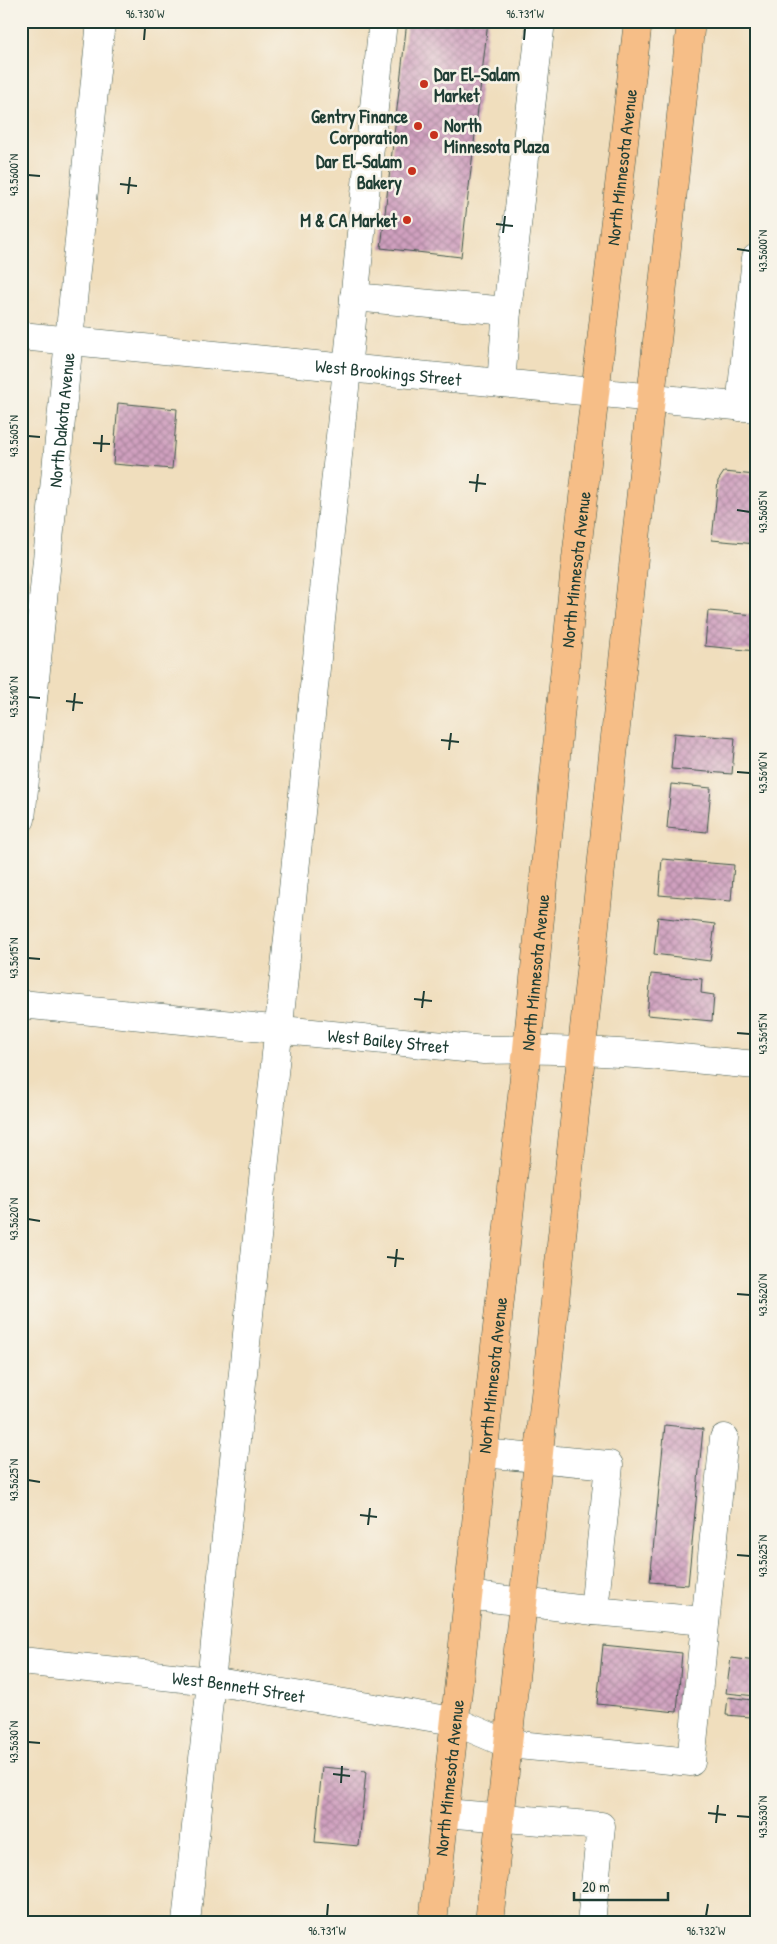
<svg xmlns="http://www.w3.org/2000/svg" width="777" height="1944" font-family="'Patrick Hand',sans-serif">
<defs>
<pattern id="building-cross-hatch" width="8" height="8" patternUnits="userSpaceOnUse" patternTransform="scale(1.25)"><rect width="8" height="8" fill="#d0a0bf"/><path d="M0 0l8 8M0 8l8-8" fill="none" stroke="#a8849c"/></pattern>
</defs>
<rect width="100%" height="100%" fill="#f7f3e8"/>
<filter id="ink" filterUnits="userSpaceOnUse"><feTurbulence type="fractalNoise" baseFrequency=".02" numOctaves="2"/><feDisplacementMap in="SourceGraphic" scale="10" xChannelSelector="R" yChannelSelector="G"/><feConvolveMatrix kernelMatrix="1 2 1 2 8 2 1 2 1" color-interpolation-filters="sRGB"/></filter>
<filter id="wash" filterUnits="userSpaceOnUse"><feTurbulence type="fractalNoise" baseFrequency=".0096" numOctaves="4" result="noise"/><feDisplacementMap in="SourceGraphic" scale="20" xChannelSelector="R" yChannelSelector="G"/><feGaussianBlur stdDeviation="1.12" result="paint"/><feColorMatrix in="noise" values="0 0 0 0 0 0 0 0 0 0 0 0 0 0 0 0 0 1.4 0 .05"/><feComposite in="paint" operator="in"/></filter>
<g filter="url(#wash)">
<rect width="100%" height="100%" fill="#f0debd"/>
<g id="blocks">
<g fill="url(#building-cross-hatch)">
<path d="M407,21H488L461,257L381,248Z"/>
<path d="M118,403L177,409L172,469L113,464Z"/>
<path d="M724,472L756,475V544L712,540L718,481Z"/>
<path d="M708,611L756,615V651L705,646Z"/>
<path d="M674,733L735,738L732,774L671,769Z"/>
<path d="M671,784L711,788L707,832L667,828Z"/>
<path d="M662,859L734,865L731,901L659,895Z"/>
<path d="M658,917L715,924L710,961L654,954Z"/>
<path d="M651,974L702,979L701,993L714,995L712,1021L647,1015Z"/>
<path d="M665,1425L703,1429L688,1585L650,1582Z"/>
<path d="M603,1645L682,1653L677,1712L597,1704Z"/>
<path d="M731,1658L756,1661V1696L726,1693Z"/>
<path d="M728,1697L752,1700L750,1717L726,1715Z"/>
<path d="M322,1767L366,1771L359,1846L315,1842Z"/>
</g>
</g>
</g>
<g filter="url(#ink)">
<use href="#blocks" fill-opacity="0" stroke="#3e5549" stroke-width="1"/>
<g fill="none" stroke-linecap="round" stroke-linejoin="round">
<defs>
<g id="minor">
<path d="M354,297L507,311"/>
<path id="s1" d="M21,336L756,408"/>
<path d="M501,383L507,311L541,21"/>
<path d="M740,407L756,258"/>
<path id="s2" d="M21,819L101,21"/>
<path id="s3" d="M21,1004L484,1050C575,1047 665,1056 756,1065"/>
<path d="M483,1453L609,1465L594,1611"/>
<path d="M468,1595L594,1611L705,1621"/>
<path id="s4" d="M21,1661L211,1681L454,1721L508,1744L691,1762L724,1438"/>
<path d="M445,1813L601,1826L591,1923"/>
<path d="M186,1923L383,21"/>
</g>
<g id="major">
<path id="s5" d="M433,1923L527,1049L574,576L638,21"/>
<path d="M489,1923L691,21"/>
</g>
</defs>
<use href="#minor" stroke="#3e5549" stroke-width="29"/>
<use href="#major" stroke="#3e5549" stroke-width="29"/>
<use href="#minor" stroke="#fff" stroke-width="28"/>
<use href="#major" stroke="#f6be87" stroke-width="28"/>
</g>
</g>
<path fill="none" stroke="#1f3d34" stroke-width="2" d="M144,40L145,28M524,40L525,28M28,175L40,176M120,184L137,186M128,194L130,177M496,224L513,226M503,233L505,216M737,249L750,251M28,436L40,437M93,443L110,444M101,452L102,435M469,482L486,484M476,492L478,474M737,510L750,512M28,697L40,698M66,701L83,703M73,711L75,693M441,740L459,742M449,750L451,733M737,772L750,773M28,958L40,959M414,999L432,1001M422,1008L424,991M737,1033L750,1034M28,1219L40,1221M387,1257L404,1259M395,1267L397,1249M737,1294L750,1295M28,1480L40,1482M360,1515L377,1517M368,1525L370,1508M737,1555L750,1556M28,1742L40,1743M333,1774L350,1776M341,1783L342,1766M708,1813L726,1815M737,1816L750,1817M716,1823L718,1805M327,1916L328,1904M706,1916L708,1904"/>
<g fill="#c8321e" stroke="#f7f3e8" stroke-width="2">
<circle cx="424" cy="84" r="5"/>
<circle cx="418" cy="126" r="5"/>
<circle cx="434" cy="135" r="5"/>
<circle cx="412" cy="171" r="5"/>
<circle cx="407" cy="220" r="5"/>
</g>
<g text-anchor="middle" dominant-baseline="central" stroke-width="5" stroke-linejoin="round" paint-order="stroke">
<g font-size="18" font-weight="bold" fill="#1f3d34" stroke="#f7f3e8" text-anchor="end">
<text x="434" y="74" text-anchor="start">Dar El-Salam<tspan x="434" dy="21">Market</tspan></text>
<text x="408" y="116">Gentry Finance<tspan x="408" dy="21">Corporation</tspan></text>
<text x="444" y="125" text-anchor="start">North<tspan x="444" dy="21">Minnesota Plaza</tspan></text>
<text x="402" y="161">Dar El-Salam<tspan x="402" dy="21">Bakery</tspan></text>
<text x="397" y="220">M &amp; CA Market</text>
</g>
<g font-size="18" fill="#1f3d34" stroke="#f7f3e8">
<text stroke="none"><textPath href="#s5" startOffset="1766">North Minnesota Avenue</textPath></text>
<text stroke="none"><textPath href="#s1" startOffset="369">West Brookings Street</textPath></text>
<text stroke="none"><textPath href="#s2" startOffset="401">North Dakota Avenue</textPath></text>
<text stroke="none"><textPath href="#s5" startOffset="1361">North Minnesota Avenue</textPath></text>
<text stroke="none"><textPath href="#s5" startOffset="956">North Minnesota Avenue</textPath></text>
<text stroke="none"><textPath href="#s3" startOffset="369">West Bailey Street</textPath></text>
<text stroke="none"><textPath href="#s5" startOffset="551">North Minnesota Avenue</textPath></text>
<text stroke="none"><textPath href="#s4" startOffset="219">West Bennett Street</textPath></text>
<text stroke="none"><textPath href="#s5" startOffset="146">North Minnesota Avenue</textPath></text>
</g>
</g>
<rect width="777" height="1944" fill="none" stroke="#f7f3e8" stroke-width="55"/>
<path d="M574 1892v8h94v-8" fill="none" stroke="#1f3d34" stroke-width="2.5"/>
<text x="582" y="1892" font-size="15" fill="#1f3d34" stroke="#f7f3e8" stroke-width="4" paint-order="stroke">20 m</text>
<rect x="28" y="28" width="722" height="1888" fill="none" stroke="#1f3d34" stroke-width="2"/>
<g font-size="12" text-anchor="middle" fill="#1f3d34">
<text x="145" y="18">96.730°W</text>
<text x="525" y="18">96.731°W</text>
<text transform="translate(14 175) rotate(-90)" y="4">43.5600°N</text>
<text transform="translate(763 251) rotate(-90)" y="4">43.5600°N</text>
<text transform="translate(14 436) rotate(-90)" y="4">43.5605°N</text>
<text transform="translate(763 512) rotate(-90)" y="4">43.5605°N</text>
<text transform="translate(14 697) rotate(-90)" y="4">43.5610°N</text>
<text transform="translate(763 773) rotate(-90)" y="4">43.5610°N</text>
<text transform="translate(14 958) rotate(-90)" y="4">43.5615°N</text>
<text transform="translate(763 1034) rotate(-90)" y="4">43.5615°N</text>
<text transform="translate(14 1219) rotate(-90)" y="4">43.5620°N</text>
<text transform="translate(763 1295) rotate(-90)" y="4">43.5620°N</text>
<text transform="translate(14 1480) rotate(-90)" y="4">43.5625°N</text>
<text transform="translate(763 1556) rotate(-90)" y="4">43.5625°N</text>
<text transform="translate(14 1742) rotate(-90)" y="4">43.5630°N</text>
<text transform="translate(763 1817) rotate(-90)" y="4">43.5630°N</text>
<text x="327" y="1935">96.731°W</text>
<text x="706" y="1935">96.732°W</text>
</g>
</svg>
